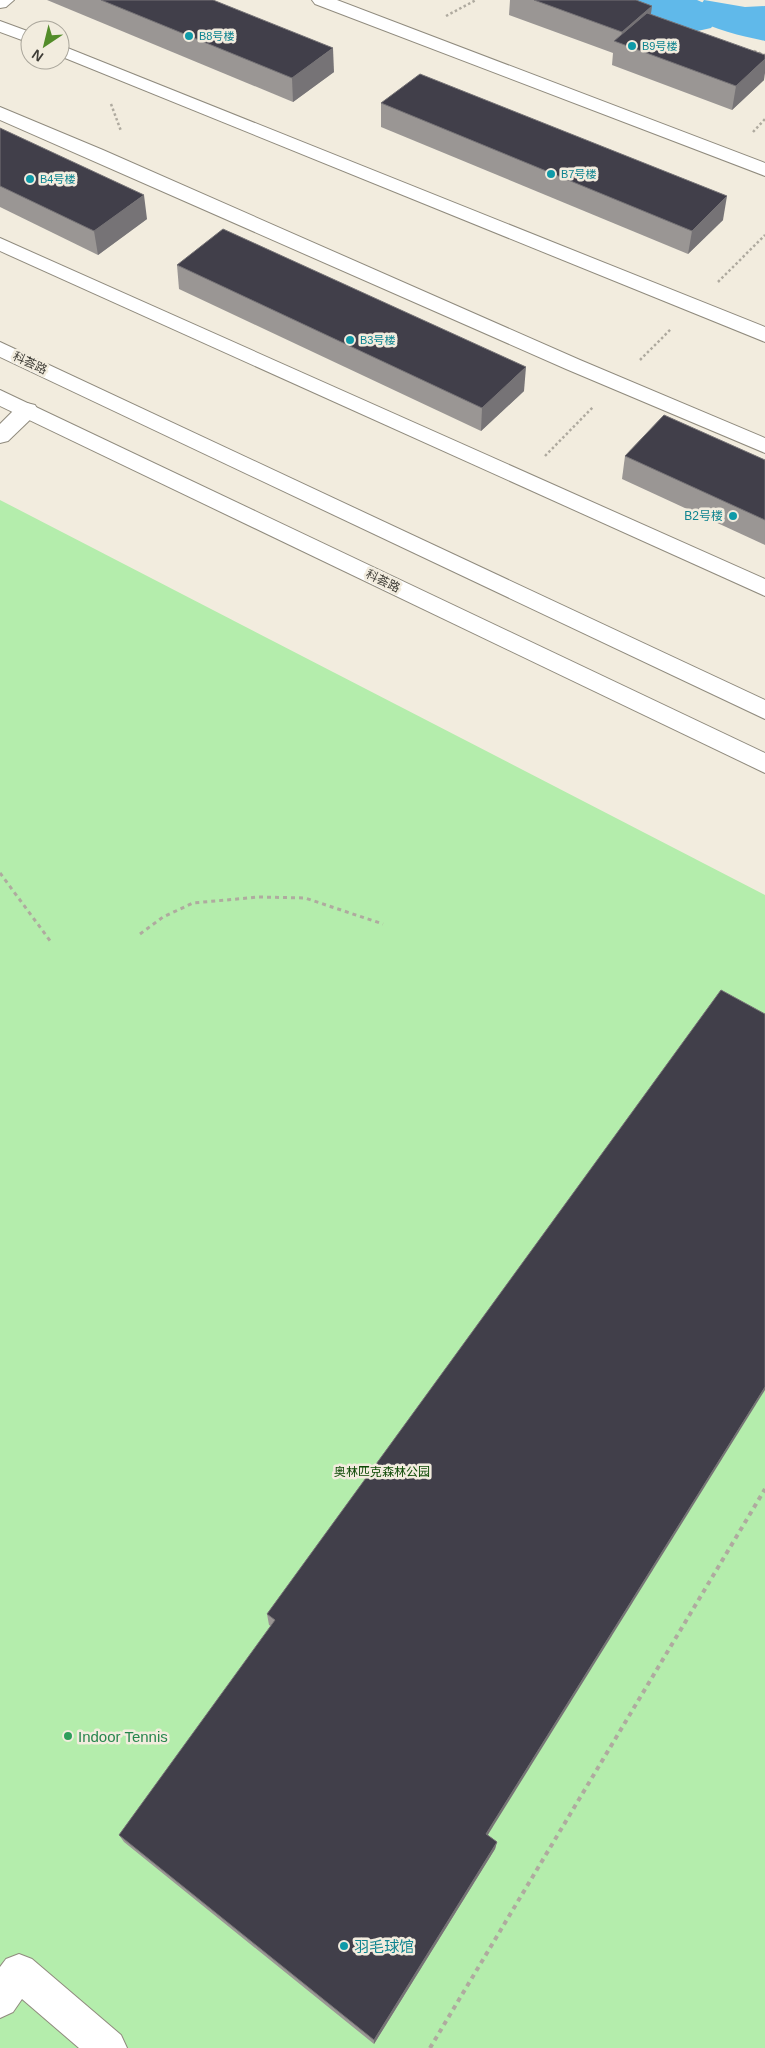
<svg xmlns="http://www.w3.org/2000/svg" width="765" height="2048" font-family="Helvetica,'Noto Sans SC',sans-serif">
<rect width="100%" height="100%" fill="#f2ecde"/>
<path fill="#b4edac" d="M0,500L765,895V2048H0Z"/>
<path fill="#60b9ea" d="M704,0L745,7L765,6V41C742,36 713,30 693,17Z"/>
<g fill="none" stroke-linecap="round" stroke-linejoin="round">
<path fill="#60b9ea" fill-rule="evenodd" d="M629,0H697L711,6L719,17L711,28L693,32L675,28L636,11Z"/>
<defs>
<g id="minor">
<path d="M0,0H14L6,7L0,8Z"/>
<path d="M312,0H337L765,163V176L315,4Z"/>
<path d="M0,21L30,32V43L0,32Z"/>
<path d="M60,45L765,327V342L60,56Z"/>
<path d="M0,107L103,150L580,360L765,438V453L566,369L0,120Z"/>
<path d="M0,238L765,579V596L0,251Z"/>
<path d="M27,403L35,405L38,410L35,415L8,441L0,443V424L19,405Z"/>
<path d="M19,1954L32,1959L121,2035L127,2048H79L22,1999L13,2012L0,2018V1967L6,1959Z"/>
</g>
<g id="major">
<path d="M0,342L765,700V719L0,357Z"/>
<path d="M0,390L765,753V773L0,406Z"/>
</g>
</defs>
<use href="#minor" stroke="#908b7e" stroke-width="2"/>
<use href="#major" stroke="#908b7e" stroke-width="2"/>
<g stroke="#afaa9f" stroke-width="2.5" stroke-dasharray="2.5 2.5" stroke-linecap="butt">
<path d="M446,16L476,0"/>
<path d="M754,51L765,55"/>
<path d="M111,104L121,131"/>
<path d="M753,132L765,119"/>
<path d="M718,282L765,235"/>
<path d="M640,360L671,329"/>
<path d="M545,456L593,407"/>
</g>
<g stroke="#afaa9f" stroke-width="3" stroke-dasharray="4 4" stroke-linecap="butt">
<path d="M0,873L51,942"/>
<path d="M140,934L163,917L193,903L259,897L305,898L383,924"/>
</g>
<path stroke="#afaa9f" stroke-width="4" stroke-dasharray="4.5 4.5" stroke-linecap="butt" d="M430,2048L765,1489"/>
<use href="#minor" fill="#fff" fill-rule="evenodd"/>
<use href="#major" fill="#fff" fill-rule="evenodd"/>
</g>
<g fill="#9a9694">
<path d="M47,0H213L334,72L293,102Z"/>
<path d="M510,0H636L651,14L764,80L732,110L612,65L613,53L509,15Z"/>
<path d="M381,103L723,220L688,254L381,127Z"/>
<path d="M0,128L147,219L98,255L0,207Z"/>
<path d="M177,265L524,391L481,431L179,289Z"/>
<path d="M625,456L765,460V545L622,479Z"/>
<path d="M721,990L488,1835L497,1842L495,1849L374,2044L124,1842L119,1835L271,1626L269,1625L267,1614Z"/>
</g>
<g fill="#767376">
<path d="M652,6L649,29L620,43L622,32Z"/>
<path d="M333,48L334,72L293,102L292,78Z"/>
<path d="M765,59V73L764,80L732,110L736,86Z"/>
<path d="M144,195L147,219L98,255L94,231Z"/>
<path d="M727,196L723,220L688,254L692,231Z"/>
<path d="M526,367L524,391L481,431L482,408Z"/>
<path d="M765,1387V1390L484,1841L486,1834Z"/>
<path d="M497,1842L495,1849L374,2044V2040Z"/>
</g>
<g fill="#413f4a" stroke="#767376">
<path d="M101,0H213L333,48L292,78Z"/>
<path d="M534,0H636L652,6L622,32Z"/>
<path d="M647,13L765,55V59L736,86L614,41Z"/>
<path d="M420,74L727,196L692,231L381,103Z"/>
<path d="M0,128L144,195L94,231L0,186Z"/>
<path d="M223,229L526,367L482,408L177,265Z"/>
<path d="M664,415L765,460V520L625,456Z"/>
<path d="M721,990L765,1014V1387L486,1834L497,1842L374,2040L119,1835L275,1620L267,1614Z"/>
</g>
<g fill="#0f9aa8" stroke="#f2ecde" stroke-width="2">
<circle cx="189" cy="36" r="5"/>
<circle cx="632" cy="46" r="5"/>
<circle cx="551" cy="174" r="5"/>
<circle cx="30" cy="179" r="5"/>
<circle cx="350" cy="340" r="5"/>
<circle cx="733" cy="516" r="5"/>
<circle cx="344" cy="1946" r="5"/>
</g>
<circle fill="#2e9e5b" stroke="#f2ecde" stroke-width="2" cx="68" cy="1736" r="5"/>
<g text-anchor="middle" dominant-baseline="central" stroke-width="5" stroke-linejoin="round" paint-order="stroke">
<g font-size="11" fill="#0d838f" stroke="#f2ecde" text-anchor="start">
<text x="199" y="36">B8号楼</text>
<text x="642" y="46">B9号楼</text>
<text x="561" y="174">B7号楼</text>
<text x="40" y="179">B4号楼</text>
<text x="360" y="340">B3号楼</text>
</g>
<g font-size="12" fill="#3e3c36" stroke="#f2ecde">
<text transform="translate(30 363) rotate(25)">科荟路</text>
<text transform="translate(383 581) rotate(26)">科荟路</text>
</g>
<g font-size="12" fill="#0d838f" stroke="#f2ecde" text-anchor="end">
<text x="723" y="516">B2号楼</text>
</g>
<g font-size="12" fill="#0b4803" stroke="#f2ecde">
<text x="382" y="1472">奥林匹克森林公园</text>
</g>
<g font-size="15" fill="#27864d" stroke="#f2ecde" text-anchor="start">
<text x="78" y="1736">Indoor Tennis</text>
</g>
<g font-size="15" fill="#0d838f" stroke="#f2ecde" text-anchor="start">
<text x="354" y="1946">羽毛球馆</text>
</g>
</g>
<g transform="translate(45 45) rotate(215)"><circle r="24" fill="#f2ecde" stroke="#aaa69b"/>
<path d="M0-4L9 19L0 12L-9 19Z" fill="#538c29"/>
<text y="-8" font-size="14" font-weight="bold" text-anchor="middle" fill="#3e3c36">N</text>
</g>
</svg>
